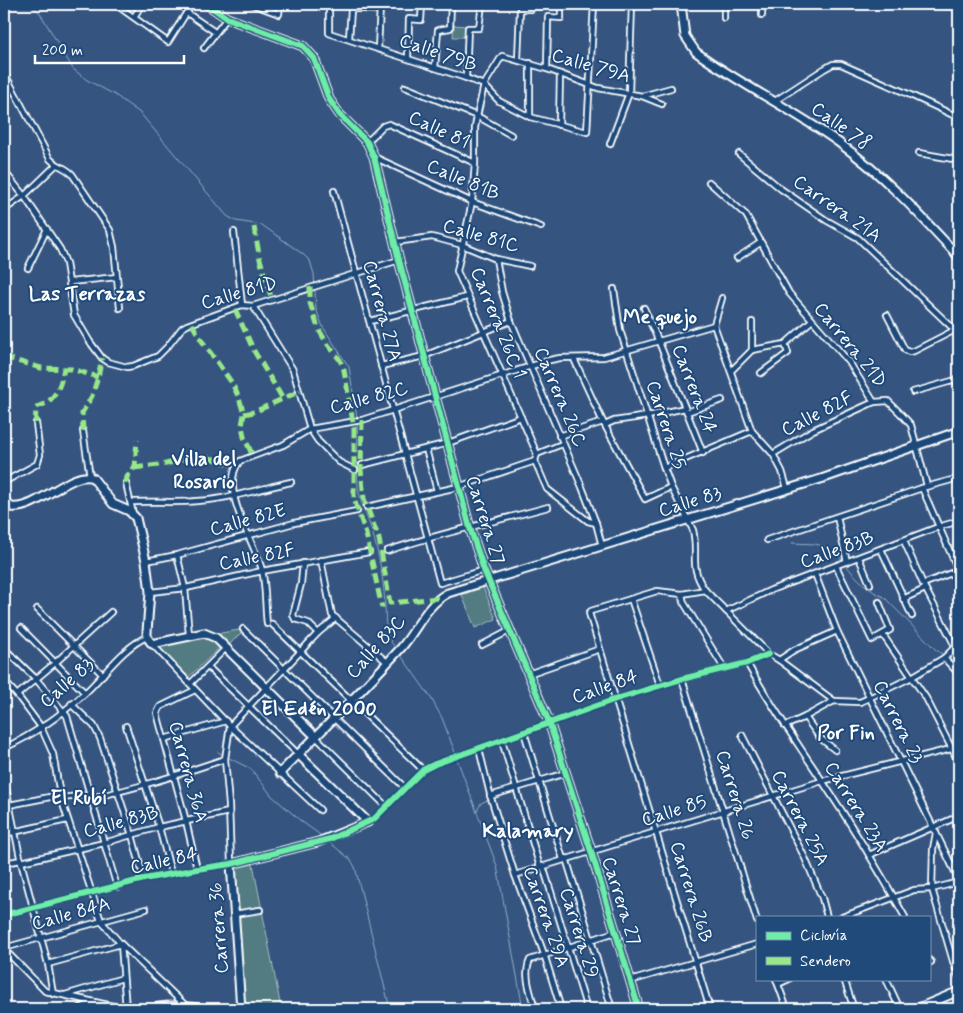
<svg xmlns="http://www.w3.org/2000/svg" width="963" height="1013" font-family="Mynerve,sans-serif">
<rect width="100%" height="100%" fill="#355580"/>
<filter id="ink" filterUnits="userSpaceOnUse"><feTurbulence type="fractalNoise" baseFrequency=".02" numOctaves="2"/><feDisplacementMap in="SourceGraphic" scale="10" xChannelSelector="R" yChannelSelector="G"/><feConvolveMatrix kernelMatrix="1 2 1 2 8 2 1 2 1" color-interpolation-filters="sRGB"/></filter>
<g filter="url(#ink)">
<g fill="#527b82" stroke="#a8bdc0">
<path d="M366,4L377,5V14L365,13Z"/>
<path d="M454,25L466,26L465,37H453Z"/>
<path d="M483,587L496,619L475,628L462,595Z"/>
<path d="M239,630L241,633L228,646L218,637L221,633Z"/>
<path d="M201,636L213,641L220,647L189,677L159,648V645Z"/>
<path d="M253,864L280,1003L283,1009H244L233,868Z"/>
</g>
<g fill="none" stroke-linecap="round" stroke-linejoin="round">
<g stroke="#91adc8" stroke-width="1">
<path d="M30,4L40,13L73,69L87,80L115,95L140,113L227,216L236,221L262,225L304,255L310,261L314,274L316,309L323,327L349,367L357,418"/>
<path d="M357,422C359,444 356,466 358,487C360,503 367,516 372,531C379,555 384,581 385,606C386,625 384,633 396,649"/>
<path d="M792,543L815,544L826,547L843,560"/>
<path d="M846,565C855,577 870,592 884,597L936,650L944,655"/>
<path d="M400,654L431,698L442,718L456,755"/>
<path d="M950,658L959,667"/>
<path d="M218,752L224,755"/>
<path d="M227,757L251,769L272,796L301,821L323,837"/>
<path d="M457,759L497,866L523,1009"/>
<path d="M477,811L481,803L490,799"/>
<path d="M328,841L351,860L355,867L390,1009"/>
</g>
<defs>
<g id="street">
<path d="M115,4L168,42L192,4"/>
<path d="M252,4L279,14L280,4"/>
<path d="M329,4V33L466,78L484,85L499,101L530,117L587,132L594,4"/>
<path d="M724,4V18"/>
<path d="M187,13L215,32"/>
<path d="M762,15V4"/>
<path d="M134,17L142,4"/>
<path d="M349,39L351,9H363V4"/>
<path d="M204,48L227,18"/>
<path d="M378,49L380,6L391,7L392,4"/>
<path d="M408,58L409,19L421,20L422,4"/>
<path d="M518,60L520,9H531V4"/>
<path d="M435,68L438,30L450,28L451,4"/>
<path d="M547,69L548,17L561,18V4"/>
<path d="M4,72L50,159C57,166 65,167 72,174L110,230L114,247L120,308"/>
<path d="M466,78L468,28H479L482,4"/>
<path d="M405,87L477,116L511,135"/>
<path d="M642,96L662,104"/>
<path d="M775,101L824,69L833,64H841C881,82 921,99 959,118"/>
<path d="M530,117V63"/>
<path d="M559,125L560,74"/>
<path d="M367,142L383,126L389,124L475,163"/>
<path d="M610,144L629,93L632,4"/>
<path d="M919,153L959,160"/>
<path d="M739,154L781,189L826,220L858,238L959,334"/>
<path d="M374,157L472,202L541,227"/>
<path d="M4,171L24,196L60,249L66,263L74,315L90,342L102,358L108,362L127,367L133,366L158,356L168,346L182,328L187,325L242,305L253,306L399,260"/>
<path d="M709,182L746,215L789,293L849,362L874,402L888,401L901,414L911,425L927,486"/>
<path d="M334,191L440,583L484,570"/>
<path d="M4,210L24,196L56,165"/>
<path d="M234,232L242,305"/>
<path d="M395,242L432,237L462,245L496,259L530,266"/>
<path d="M737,258L760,243"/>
<path d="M496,259L502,292L511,321L582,487L596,523L602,546"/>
<path d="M28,268L47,229"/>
<path d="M70,282L117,277"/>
<path d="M614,289L620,330L664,468L671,487L693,530C699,556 688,565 705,590L769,654L779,660L834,701"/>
<path d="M253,306L293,370L310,429L318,441L339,462L355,470"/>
<path d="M644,308L659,342L703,453"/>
<path d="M887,315L905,350L909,352L914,351L955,330"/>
<path d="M370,321L467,297"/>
<path d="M714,325L752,431L773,454L782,471L787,488"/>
<path d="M714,325L722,298"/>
<path d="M752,350V322"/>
<path d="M574,359L603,422L645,499L671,487"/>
<path d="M381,366L424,356L511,321"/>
<path d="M731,371L752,350L785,344L811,321"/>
<path d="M761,373L788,353L785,344"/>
<path d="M913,392L959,379"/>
<path d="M687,412L722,400"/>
<path d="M605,425L614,421L648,416L685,408"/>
<path d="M83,431L90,477"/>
<path d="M559,436L603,422"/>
<path d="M426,449L437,491"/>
<path d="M537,454L457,271L472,202L475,163V128L477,116L484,85L502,56L547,69L598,88L642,96L671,88"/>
<path d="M537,454L562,444"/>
<path d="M773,454L813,430L874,402"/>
<path d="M535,461L547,489L588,521L596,523"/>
<path d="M362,465L448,443L521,417"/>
<path d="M664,468L752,431"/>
<path d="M4,482L37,464L40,455L36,423"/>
<path d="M126,483L133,514"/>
<path d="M922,488L958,570"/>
<path d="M131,502C153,501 175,503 197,501C229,499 260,489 291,482"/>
<path d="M367,507L458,487L535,461L537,454"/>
<path d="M837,517L847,562"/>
<path d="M767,540L922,488L959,478"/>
<path d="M904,541L923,584L955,646"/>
<path d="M881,549L912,616"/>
<path d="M387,551C440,533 494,522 548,507"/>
<path d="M177,555L185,588L189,635"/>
<path d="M859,558L870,584"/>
<path d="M321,560L332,615L387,662"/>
<path d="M146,561L177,555L294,523L357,511"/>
<path d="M303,563L301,584L293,615L295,619L308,623L318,633"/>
<path d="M836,566L872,640L890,630L879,602"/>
<path d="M815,574L837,631L959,880"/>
<path d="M923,584L959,570"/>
<path d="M705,590L682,594L657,591L591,611L589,613L710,1009"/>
<path d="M150,592L186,588L262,571L369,552"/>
<path d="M682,594L684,603L724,668"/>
<path d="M631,599L660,685"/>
<path d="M903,599L925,589"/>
<path d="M37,609L103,675"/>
<path d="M726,611L771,590L938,527L959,521"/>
<path d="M267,624C265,607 266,587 262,570C255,542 217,488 240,461L283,445L310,429L362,420L550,360L560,358L604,357L714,325"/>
<path d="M272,624L423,770"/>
<path d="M21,628L85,693"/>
<path d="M243,629L405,788"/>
<path d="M883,635L926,698L959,763"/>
<path d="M152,644L230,726L320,810"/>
<path d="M482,645L509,631"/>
<path d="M7,651L36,679L67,716L117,887"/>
<path d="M944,658L959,674"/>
<path d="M779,660L794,650L837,631"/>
<path d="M747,663C769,703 796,741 821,779C851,824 879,870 905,917"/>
<path d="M208,667L298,754"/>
<path d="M528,674L600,649"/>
<path d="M682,679L757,921"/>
<path d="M4,681L17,695L41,727L53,754L60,795L101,921L121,944L126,1009"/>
<path d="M190,684L226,648"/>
<path d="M195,690L160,707L157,713L186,821L197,869"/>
<path d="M17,695L55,663L111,612"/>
<path d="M71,704L94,726L100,738L132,835L144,879"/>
<path d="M805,717L820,738L835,750"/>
<path d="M126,726L159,827L171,873"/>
<path d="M785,726L805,717L834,701L860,702L869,698L912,677L944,658L959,643"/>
<path d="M524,732L563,859"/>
<path d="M742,735L805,858L822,898L827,917"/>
<path d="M315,736L386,806"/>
<path d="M164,739L226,721"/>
<path d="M502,741L540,867"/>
<path d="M4,748C33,735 61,715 84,694C103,677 124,646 147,637"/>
<path d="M479,749L491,798L515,875L544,954L561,1009"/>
<path d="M4,778L21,862L48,964L53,994"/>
<path d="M490,796L566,773"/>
<path d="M61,798L89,795"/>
<path d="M90,798C136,789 180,774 225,759"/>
<path d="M4,806L60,795"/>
<path d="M368,822L374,819L423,770L435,764L616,699L682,679L747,663L769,654"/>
<path d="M936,833L933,849L932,889L953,961L959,977"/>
<path d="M4,834L67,820"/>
<path d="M869,855L959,816"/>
<path d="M566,858L612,1009"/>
<path d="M21,862L104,843L159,827L229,812"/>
<path d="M4,863L21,860"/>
<path d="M543,866L587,1009"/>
<path d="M515,875L822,781L959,747"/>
<path d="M234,914L260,910"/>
<path d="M4,915L144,879L197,869L231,864L229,805L225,759L230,726L318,633L336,618"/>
<path d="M842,917L914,890L932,889L959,882"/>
<path d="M4,948L146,909"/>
<path d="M4,949L45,991L126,1009"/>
<path d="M929,960L931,962"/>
<path d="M48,964L121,944L186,1006"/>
<path d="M776,979L787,1009"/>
<path d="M844,979L854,1009"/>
<path d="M886,979L900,1009"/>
<path d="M630,981L757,944"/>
<path d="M778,984L789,979"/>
<path d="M65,995L123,978"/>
<path d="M78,1009L94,1002"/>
<path d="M146,1009C166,1001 191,1005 212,1009"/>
<path d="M535,1009C531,993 523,975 530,960L615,932"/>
</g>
<g id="secondary">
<path d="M207,4L227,18L303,46L314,58L329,99L340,115L367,142L374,157L399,260L470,528L484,570L549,722L591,851L639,1009"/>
<path d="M681,4L685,36L696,52C741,85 792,109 838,142C884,175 921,216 959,257"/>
<path d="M4,499L11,507C37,511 72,469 93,478L113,504L129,511L136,518L146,561L150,592L147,632V637L152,644L204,633L216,638L315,736"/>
<path d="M280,773C321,731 362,691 401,648C417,630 426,604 448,593L824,478L959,431"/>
<path d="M241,1009L231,864L318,842L368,822L298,754"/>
<path d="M916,1009L959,991"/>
</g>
</defs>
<use href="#street" stroke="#fff" stroke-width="8"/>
<use href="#secondary" stroke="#fff" stroke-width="11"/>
<use href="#street" stroke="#1f4a7a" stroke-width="4.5"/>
<use href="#secondary" stroke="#1f4a7a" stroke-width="7"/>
<g stroke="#98e88a" stroke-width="5" stroke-dasharray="10 5" stroke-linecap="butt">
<path d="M254,227L260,259L272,300"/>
<path d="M310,287V303L318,328L326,342L340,360L344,370L354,428V499L366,534L382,608"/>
<path d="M235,309L254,351L283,399"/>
<path d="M192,324L202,341L232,383L239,398L244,414L242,425L244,437L253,456"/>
<path d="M4,357L41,368L72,369L98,377"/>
<path d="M244,414L254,412L300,391"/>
<path d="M362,420L361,469L364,499L379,539L390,603L438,598"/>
<path d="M36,423C34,398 40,411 51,399C59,391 62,379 64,368"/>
<path d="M83,431L82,413L92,396L98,377L102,358"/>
<path d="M134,468L166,464L194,456L214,459L236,466"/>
<path d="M126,483L127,477L135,466L137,440"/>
</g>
<defs>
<g id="cycleway">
<path d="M207,4L227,18L303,46L314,58L329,99L340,115L367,142L374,157L399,260L470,528L484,570L549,722L591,851L639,1009"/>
<path d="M4,915L144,879L197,869L231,864L330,839L374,819L423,770L435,764L616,699L682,679L747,663L769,654"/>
</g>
</defs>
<use href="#cycleway" stroke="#1f4a7a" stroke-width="9"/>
<use href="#cycleway" stroke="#6deda7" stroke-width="6"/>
</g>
</g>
<g text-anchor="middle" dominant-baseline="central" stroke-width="4" stroke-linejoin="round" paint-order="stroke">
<g font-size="19" fill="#fff" stroke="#1f4a7a">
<text transform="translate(438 53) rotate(19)">Calle 79B</text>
<text transform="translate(591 66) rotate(16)">Calle 79A</text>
<text transform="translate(841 126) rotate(35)">Calle 78</text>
<text transform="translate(439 130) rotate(25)">Calle 81</text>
<text transform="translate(463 180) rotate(23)">Calle 81B</text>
<text transform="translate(837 209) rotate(35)">Carrera 21A</text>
<text transform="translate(481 236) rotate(16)">Calle 81C</text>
<text transform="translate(239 293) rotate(-16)">Calle 81D</text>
<text transform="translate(382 311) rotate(75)">Carrera 27A</text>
<text transform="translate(498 323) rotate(68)">Carrera 26C 1</text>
<text transform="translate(850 345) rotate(51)">Carrera 21D</text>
<text transform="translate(694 389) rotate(69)">Carrera 24</text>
<text transform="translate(560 397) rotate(67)">Carrera 26C</text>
<text transform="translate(369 398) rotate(-15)">Calle 82C</text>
<text transform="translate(817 414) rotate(-27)">Calle 82F</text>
<text transform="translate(666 425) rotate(72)">Carrera 25</text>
<text transform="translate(690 502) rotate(-17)">Calle 83</text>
<text transform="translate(248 520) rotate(-15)">Calle 82E</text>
<text transform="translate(485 520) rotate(73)">Carrera 27</text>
<text transform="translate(837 550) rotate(-20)">Calle 83B</text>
<text transform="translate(257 557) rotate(-11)">Calle 82F</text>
<text transform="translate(376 647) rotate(-48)">Calle 83C</text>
<text transform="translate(67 683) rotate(-41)">Calle 83</text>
<text transform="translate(605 687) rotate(-19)">Calle 84</text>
<text transform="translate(898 722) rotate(64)">Carrera 23</text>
<text transform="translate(188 772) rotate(75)">Carrera 36A</text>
<text transform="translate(735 795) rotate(73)">Carrera 26</text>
<text transform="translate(856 807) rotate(58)">Carrera 23A</text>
<text transform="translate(674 811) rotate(-17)">Calle 85</text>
<text transform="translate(800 818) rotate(63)">Carrera 25A</text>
<text transform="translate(121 822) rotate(-15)">Calle 83B</text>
<text transform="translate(164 861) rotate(-12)">Calle 84</text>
<text transform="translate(691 892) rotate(73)">Carrera 26B</text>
<text transform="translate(621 901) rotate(73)">Carrera 27</text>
<text transform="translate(71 914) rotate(-15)">Calle 84A</text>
<text transform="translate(546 917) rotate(71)">Carrera 29A</text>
<text transform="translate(219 928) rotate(-94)">Carrera 36</text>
<text transform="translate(579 933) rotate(73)">Carrera 29</text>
</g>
<g font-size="20" font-weight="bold" fill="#fff" stroke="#1f4a7a">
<text x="87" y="294">Las Terrazas</text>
<text x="660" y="317">Me quejo</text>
<text x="204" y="459">Villa del<tspan x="204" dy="23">Rosario</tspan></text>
<text x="319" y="709">El Edén 2000</text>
<text x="846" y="733">Por Fin</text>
<text x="79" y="798">El Rubí</text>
<text x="528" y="831">Kalamary</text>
</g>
</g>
<rect width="963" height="1013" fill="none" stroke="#1f4a7a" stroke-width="20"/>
<rect x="10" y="10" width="943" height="993" fill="none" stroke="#fff" stroke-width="2" filter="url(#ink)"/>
<rect x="756" y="916" width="175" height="65" fill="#1f4a7a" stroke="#7992af"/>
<rect x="766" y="932" width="25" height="8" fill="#6deda7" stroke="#7992af"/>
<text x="800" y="940" font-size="15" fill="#ffffff">Ciclovía</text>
<rect x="766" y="957" width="25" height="8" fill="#98e88a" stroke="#7992af"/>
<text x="800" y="966" font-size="15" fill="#ffffff">Sendero</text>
<path d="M35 55v8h149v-8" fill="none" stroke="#ffffff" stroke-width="2.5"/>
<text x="42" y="55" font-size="15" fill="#ffffff" stroke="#1f4a7a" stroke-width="4" paint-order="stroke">200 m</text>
</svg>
